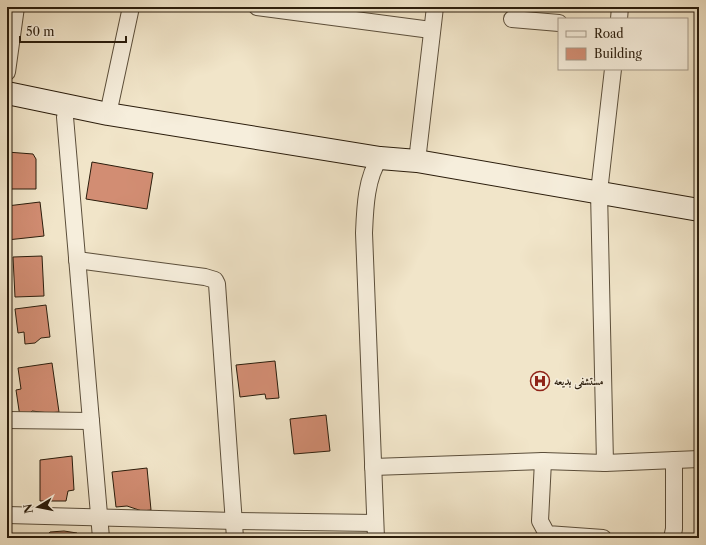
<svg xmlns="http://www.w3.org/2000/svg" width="706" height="545" font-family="'Libre Caslon Text',Amiri,serif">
<rect width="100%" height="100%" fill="#f1e5c9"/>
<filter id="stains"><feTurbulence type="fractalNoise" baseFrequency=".005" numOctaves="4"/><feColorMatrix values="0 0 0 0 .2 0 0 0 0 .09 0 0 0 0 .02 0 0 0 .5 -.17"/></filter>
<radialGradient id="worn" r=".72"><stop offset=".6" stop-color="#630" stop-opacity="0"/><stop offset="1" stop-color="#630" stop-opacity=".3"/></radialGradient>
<g fill="#d28d73" stroke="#2b1d0c">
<path d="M7,152L33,154L36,159V189H7Z"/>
<path d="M92,162L153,173L147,209L86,199Z"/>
<path d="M40,202L44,236L7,240V206Z"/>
<path d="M42,256L44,296L15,297L13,257Z"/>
<path d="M46,305L50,337L41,338L35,343L25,344L24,332L18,333L15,309Z"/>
<path d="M275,361L279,398L266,399L265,394L240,397L236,365Z"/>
<path d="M52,363L59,412L49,413L32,411L27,416L20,417L16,390L21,389L18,368Z"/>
<path d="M326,415L330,451L294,454L290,419Z"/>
<path d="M72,456L74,490L68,491L66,501H40V460Z"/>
<path d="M147,468L151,510L142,511L127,506L116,507L112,472Z"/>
<path d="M64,531L77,533V538H45L50,532Z"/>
</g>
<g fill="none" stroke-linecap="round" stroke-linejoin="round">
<defs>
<g id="street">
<path d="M257,7L431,30"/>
<path d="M512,19L559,23"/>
<path d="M619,19L620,7"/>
<path d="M7,72L16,7"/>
<path d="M108,114L131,7"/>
<path d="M65,117L101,538"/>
<path d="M417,161L435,7"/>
<path d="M77,260L205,277L215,280L217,284L235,538"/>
<path d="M7,420L91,421"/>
<path d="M543,461L540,521L547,534L603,538"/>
<path d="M605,463L599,192L613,69"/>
<path d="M373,467L543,461L605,463L699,459"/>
<path d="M7,515L235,521L375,523"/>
<path d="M376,538L364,233C365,209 366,177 380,158"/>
<path d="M672,538L674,529V460"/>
</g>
<path id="secondary" d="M7,93L108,114L380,158L417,161L699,210"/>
</defs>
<use href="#street" stroke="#5c4f3b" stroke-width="18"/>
<use href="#secondary" stroke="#2b1d0c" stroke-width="24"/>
<use href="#street" stroke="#f6eedc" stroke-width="16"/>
<use href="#secondary" stroke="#f6eedc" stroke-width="22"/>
</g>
<defs>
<symbol id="hospital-ring" viewBox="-11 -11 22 22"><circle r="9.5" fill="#f6eedc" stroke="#8f2418" stroke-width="1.5"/><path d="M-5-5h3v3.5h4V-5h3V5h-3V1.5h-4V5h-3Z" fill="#8f2418"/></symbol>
</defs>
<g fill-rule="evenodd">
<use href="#hospital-ring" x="529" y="370" width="22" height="22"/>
</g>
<g text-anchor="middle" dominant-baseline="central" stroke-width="3" stroke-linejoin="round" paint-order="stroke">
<g font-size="11" font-weight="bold" fill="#2b1d0c" stroke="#f6eedc" text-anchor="start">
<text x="554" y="381">مستشفى بديعه</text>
</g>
</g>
<rect width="706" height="545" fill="none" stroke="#f1e5c9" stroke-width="24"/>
<rect x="8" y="8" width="690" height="529" fill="none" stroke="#2b1d0c" stroke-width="2"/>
<rect x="12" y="12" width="682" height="521" fill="none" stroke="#2b1d0c"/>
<rect x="558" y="18" width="130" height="52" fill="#f6eedc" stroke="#a59a89"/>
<rect x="566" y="31" width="20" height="6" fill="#f6eedc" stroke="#a59a89"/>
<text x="594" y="38" font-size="12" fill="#2b1d0c">Road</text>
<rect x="566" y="48" width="20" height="12" fill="#d28d73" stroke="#a59a89"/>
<text x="594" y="58" font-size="12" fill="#2b1d0c">Building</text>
<g transform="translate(38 507) rotate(260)" stroke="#f6eedc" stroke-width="3" paint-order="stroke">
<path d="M0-3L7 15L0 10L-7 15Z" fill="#2b1d0c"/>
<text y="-6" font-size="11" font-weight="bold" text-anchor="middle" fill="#2b1d0c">N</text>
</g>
<path d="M20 36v6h106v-6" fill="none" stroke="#2b1d0c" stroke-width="2"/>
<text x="26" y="36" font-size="12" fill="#2b1d0c" stroke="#f6eedc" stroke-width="3" paint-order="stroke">50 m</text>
<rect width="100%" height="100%" filter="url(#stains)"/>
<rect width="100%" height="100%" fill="url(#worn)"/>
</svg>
